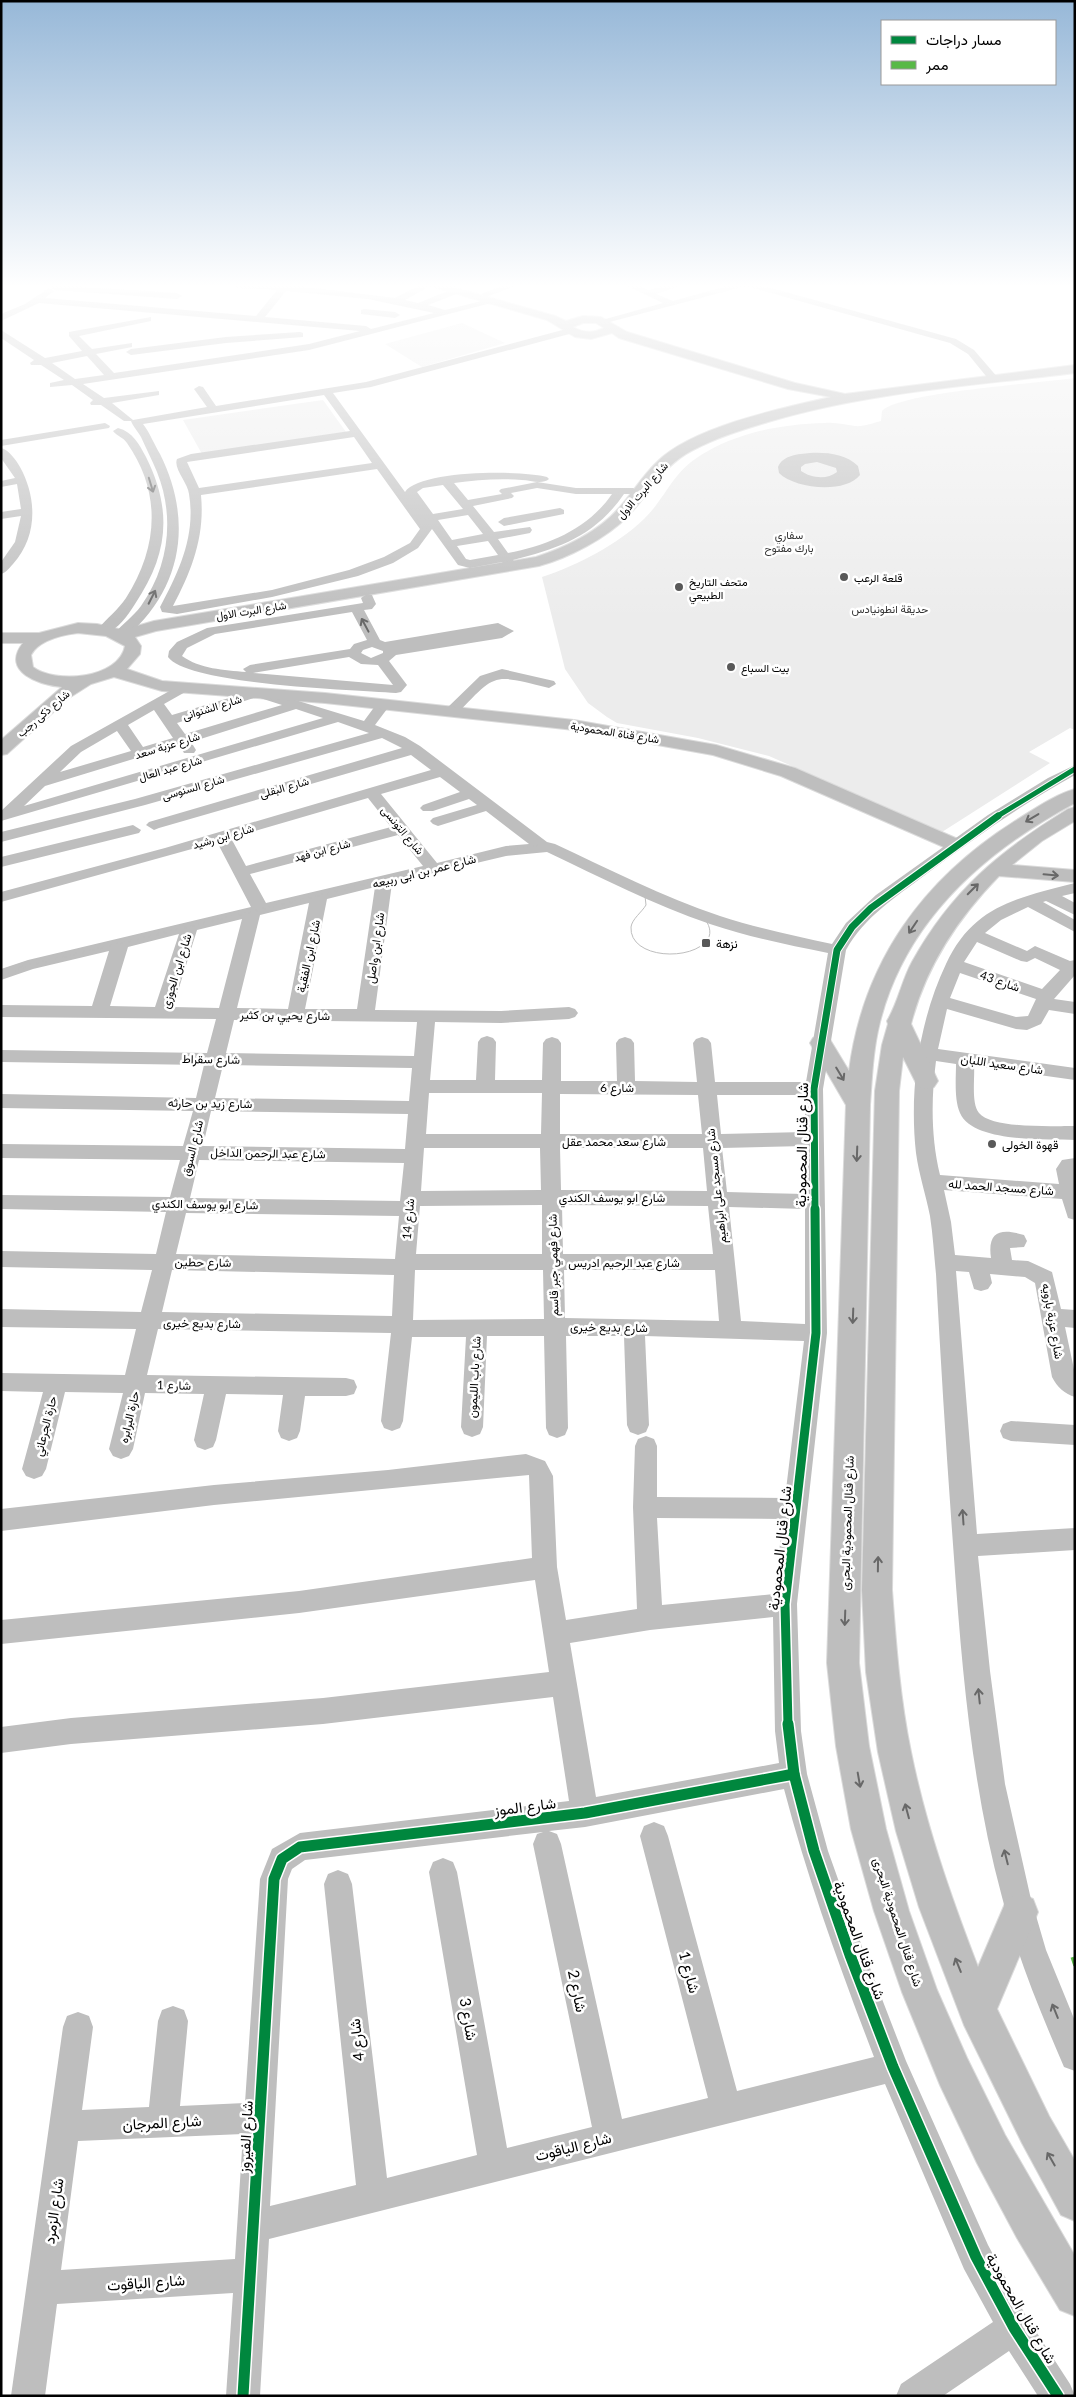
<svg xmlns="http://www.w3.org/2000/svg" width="1076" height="2397" font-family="Lato,Vazirmatn,sans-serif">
<rect width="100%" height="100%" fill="#fff"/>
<g fill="#ececec">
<path d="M462,323L505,343L422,367L385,344Z"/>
<path d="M1075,378V730L1070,728L1029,752L1050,763L942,832L769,756L698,738L617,723L607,717L588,703L565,669L542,577C578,565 617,545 644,519C670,493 671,471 708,451C744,431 785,424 825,423C836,422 845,425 855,426C863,427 873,423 881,421L882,411C899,392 1042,383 1075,378Z"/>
<path d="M323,400L346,432L202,454L183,420Z"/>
</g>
<path fill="#bfbfbf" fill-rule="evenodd" d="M810,453C826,452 846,454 858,466L860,475C845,494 795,489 779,473L778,467C783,455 798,454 810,453ZM817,462L836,468L837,472C827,480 811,478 801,471V467L805,464Z"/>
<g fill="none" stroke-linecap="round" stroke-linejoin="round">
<defs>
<g id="major">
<path d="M426,285H445L555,316L566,321L583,316L601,317L627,332L795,383L845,394L1075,365V373C972,386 867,392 768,422C742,430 718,437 693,450C663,465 650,493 628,516C607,538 568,558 539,566L156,631L135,637L141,646L140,654L127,669L162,681L325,693L574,720L716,745L795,768L960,840L963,844L960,848H946L781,776L713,755L574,730L325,703L162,691L114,677L91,684L69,698L7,754L1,755V740L62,687C40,685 0,672 23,643H1V633H39L78,623L97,624L123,630L154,621L536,557C564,548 598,532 618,509C632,494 642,476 657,462C692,427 782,408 831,397L788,389L619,338L612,333L591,339L575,337L547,320ZM583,323H596L604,328C594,333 583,333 573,327ZM78,633L106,636L125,646C119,679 55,684 33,667L31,655C39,640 62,635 78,633Z"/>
<path d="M1075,789V803C985,851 906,920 880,1022C873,1049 872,1078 870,1105L859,1663L869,1746L886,1829L909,1911L937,1990L967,2058L1005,2135L1075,2256V2316L1060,2310L1017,2238L977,2163L940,2085L902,1992L874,1911L851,1829L836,1746L827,1663L846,1105L810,1043L813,1038L821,1035L829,1038L849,1071C863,962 923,879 1015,821C1033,810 1054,795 1075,789Z"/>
<path d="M1075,807V821L1042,841L1012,865L1075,870V882L999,876C957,919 926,966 911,1024L938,1081L934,1087L926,1089L918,1087L903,1057L899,1091L892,1590C896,1644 900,1699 911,1752C926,1826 951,1897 978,1967L1007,1899L1020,1894L1033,1899L1038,1912L997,2009L1049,2116L1075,2161V2221L1061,2215L1022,2143L964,2025L919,1907L896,1831L878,1752L866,1672L862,1590L875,1091L882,1045L888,1024L887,1021C898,1003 902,980 912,962C952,890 1000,851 1068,809Z"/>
</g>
</defs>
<use href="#major" stroke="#dbdbdb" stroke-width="2"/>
<g fill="#bebebe" fill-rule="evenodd">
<path d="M52,285L177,293L182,296L177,299L55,290L52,289Z"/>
<path d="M233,285H290L395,298L420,285H432L405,300L418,303L453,289H459V293L428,305L445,310L494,298L499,301L309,350L83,384L104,398L159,391V395L112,403L133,420L207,407L194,389L199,386L203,387L216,406L366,382L570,328L575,331L573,333L371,387L333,393L413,503L405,492C420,470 521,470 547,477L549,479C542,485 530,480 522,480C499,478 477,480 454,483L468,500L502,494L499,491L501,489L537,482L576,488H633L639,491L633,494H624C595,536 560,548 513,560L517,566L515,569H507L502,562L470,568L458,565L432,529L418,548L393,563L358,576L272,597L177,614L162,612L160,607C179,572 196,535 189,494C188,483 173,468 177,459L191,454L350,431L324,395L143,424C150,433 154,444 160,454C193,520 183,588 126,637H116L114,634C122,624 133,617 141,606C169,566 175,517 157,472C152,460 146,448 141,437C138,432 133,426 131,421H124L101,405H91L90,403L93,400L72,385L50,387V383L64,380L41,365H31L30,363L34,360L1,338V330L45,358L82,351L69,336V332L151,317V321L79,336L92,349L132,343V347L96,354L114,373L309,344L360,331L39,303L1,321V314L25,304L49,288L54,291L45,298L256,316L277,290L237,288ZM286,291L368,299L434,313L371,329L366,326L265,317ZM87,356L104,375L75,379L52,363ZM354,437L372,463L199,488L187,462ZM377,469L420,529L410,543L384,557L349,570L272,590L173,606C192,570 205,536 201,495ZM443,485L463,509L433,514L417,492L423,488ZM537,488L576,494H612C588,529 549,545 508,553L498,539L530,533L532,530L530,527L494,532L473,506L512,498L514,496L511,493ZM468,515L483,534L452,540L438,520ZM488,541L498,555L470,560L466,559L457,546Z"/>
<path d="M504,285H518L486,297L481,294Z"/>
<path d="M625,285H637L648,290L667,285H683L656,294L673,301L731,285H760L956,339L974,350L999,379L990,381L968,354L950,343L746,286L602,324V320L663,303Z"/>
<path d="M364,309L395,312L400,315L395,318L361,314V310Z"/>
<path d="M300,332L303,333V337L226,343L131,355L126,352L131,349L226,337Z"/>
<path d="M105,423L110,426L109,428L1,446V440Z"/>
<path d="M118,428C133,432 139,444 146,457C173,511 168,555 135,604C128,615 118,630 105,633L98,629C107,618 118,610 126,598C158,548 162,493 127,443C123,437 117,436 113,431Z"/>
<path d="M1,448C9,450 16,460 20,467C37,498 38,536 13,564C9,568 7,572 1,574V562L15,542L21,516L1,519V512L21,509L17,484L1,487V481L15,478L1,458Z"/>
<path d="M560,508L564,510V514L504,526L498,522L504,518Z"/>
<path d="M367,594L372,595L376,604L372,609L364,610L380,640L385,642L498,623L514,631L502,638L396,655L389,661L407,685L401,692L396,693C355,690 189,685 168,657L169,651L177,642L207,628L363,603L361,598ZM352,612L367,640L354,644L350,649L250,665L243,669L246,672C224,670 200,669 182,656L187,648L215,634ZM372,647L383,651V653L371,658L361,653L363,650ZM349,657L361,664L378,665L393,685L253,673Z"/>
<path d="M502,669L554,681L556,684L549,688C492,674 497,672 456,715H446L444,712L446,709L480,676Z"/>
<path d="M182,684L187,685L189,688L187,691L164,704L172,715L259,689L364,721L378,702H388L390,705L375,725L405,737L420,746L547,842L555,844C609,869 663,897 720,916C757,928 794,936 832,944L846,923L876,895L988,815L1048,778L1075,765V775C1022,804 973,839 925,875C896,897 864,917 846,950L823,1089L827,1333L797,1604L801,1731L807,1774L828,1851L865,1955L906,2061L988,2245L1026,2316L1070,2384L1075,2396H1038L1009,2351L943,2396H896L901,2384L993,2322L964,2269L885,2084L269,2239L260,2396H226L233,2293L57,2304L45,2396H11L63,2027L67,2016L78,2012L89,2016L93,2027L82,2110L149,2107L158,2021L162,2010L173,2006L184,2010L188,2021L180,2106L245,2103L260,1879L272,1849L300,1833L569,1801L553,1697L323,1724L71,1744L1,1753V1727L71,1718L323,1698L549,1672L535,1580L299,1613L1,1644V1620L299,1591L532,1558L529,1475L214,1505L1,1531V1509L214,1485L388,1470L526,1454L545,1461L553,1476L557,1567L566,1620L637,1609L633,1507L635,1446L638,1439L646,1436L654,1439L657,1446V1497L785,1498L804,1341L645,1336L649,1425L646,1432L638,1435L630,1432L627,1425L624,1336H566L568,1428L565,1435L557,1438L549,1435L546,1428L544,1336H487L483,1427L480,1434L472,1437L464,1434L461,1427L466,1337H412L403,1421L400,1428L392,1431L384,1428L381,1421L391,1333L158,1329L147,1375L346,1378L354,1380L357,1387L354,1394L346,1396H305L300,1431L297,1438L289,1441L281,1438L278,1431L283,1395L226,1394L216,1440L213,1447L205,1450L197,1447L194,1440L204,1394L145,1393L133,1449L129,1456L121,1459L113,1456L109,1449L123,1393L65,1392L46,1469L42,1476L34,1479L26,1476L22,1469L43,1392L1,1391V1373L125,1375L136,1329L1,1327V1309L141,1312L152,1270L1,1267V1251L156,1254L166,1212L1,1209V1195L170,1197L180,1160L1,1158V1144L183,1146L193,1111L1,1108V1094L196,1098L204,1065L1,1062V1050L207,1053L216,1019L1,1017V1005L92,1006L109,951L33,969L1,980V969L28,960L251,907L217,842L1,902V892L165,848L431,770L411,755L159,828L154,830L146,825L149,822L402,748L382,738L145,805L1,842V832L135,799L369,733L338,722L1,821V811L71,746ZM257,697L282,705L185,734L177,723ZM296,709L323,718L24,806L45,786L179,745L184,753H194L196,750L191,742ZM154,710L173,738L143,747L128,725ZM117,731L131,751L60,772L81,752ZM440,777L460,792L423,805L420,808L423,811H433L469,799L477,805L433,818L430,821L433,824L438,826L486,811L529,844L506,846L437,863L381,794ZM368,798L391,827L246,866L231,838ZM398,835L423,866L266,903L250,874ZM547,852C600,877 654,905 710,924C749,937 788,945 828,953L806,1082H715L711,1043L708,1039L702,1037L696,1039L693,1043L697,1082L635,1081L634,1043L631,1039L625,1037L619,1039L616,1043L617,1081H561V1043L558,1039L552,1037L546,1039L543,1043L542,1080H495L496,1042L493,1038L487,1036L481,1038L478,1042L476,1080H430L435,1022L501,1023L569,1019L575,1017L578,1013L575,1009L569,1007L501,1011L375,1010L392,883L506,856ZM375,887L357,1009H305L327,899ZM309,903L288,1009L237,1008L260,915ZM242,919L219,1008L173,1007L197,930ZM179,934L155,1007L110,1006L128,947ZM234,1020L417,1022L414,1056L226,1053ZM223,1065L412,1068L409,1101L215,1098ZM429,1093H542L541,1134H426ZM560,1094L698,1095L702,1134H560ZM717,1095H805V1132L721,1134ZM211,1111L408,1114L405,1149L203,1146ZM805,1146V1194L727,1192L722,1148ZM424,1148H540L541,1190L421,1191ZM560,1148H703L707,1191L561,1190ZM199,1160L404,1163L400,1201L190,1198ZM542,1205V1254H416L420,1206ZM562,1205L708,1206L713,1254H563ZM729,1207L805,1209V1324L741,1321ZM186,1213L399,1216L395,1259L176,1254ZM172,1270L394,1275L392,1316L162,1312ZM415,1270H543L544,1319L413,1320ZM564,1270H715L719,1321L565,1318ZM657,1518L783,1519L774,1594L662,1605ZM773,1617L775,1731L779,1763L596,1797L570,1643L650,1630ZM784,1789C808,1881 840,1968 874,2057L737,2091L668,1836L664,1826L654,1822L644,1826L640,1836L708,2098L622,2119L561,1844L557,1834L549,1831L585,1827ZM543,1832L537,1834L533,1844L592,2127L507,2148L457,1872L453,1862L443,1858L433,1862L429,1872L477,2155L387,2178L352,1884L348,1874L338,1870L328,1874L324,1884L356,2185L270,2206L288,1879L292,1869L305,1860ZM243,2134L235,2259L61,2270L78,2141Z"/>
<path d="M133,825L141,830L139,833L1,867V857Z"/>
<path d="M1075,883V893L1062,896L1075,903V915L1046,901L1043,902L1075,920V932L1028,907L1001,920L985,933L1027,951L1035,946L1070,961L1075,960V975L1054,999L1075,1002V1014L1049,1010L1041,1024L1027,1030L1016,1029L947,1009L938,1049L1075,1068V1080L974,1066C975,1079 971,1103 979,1113C992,1129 1054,1126 1075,1126V1140C1047,1139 973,1143 960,1113C954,1099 956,1079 956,1064L936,1061C931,1099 931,1138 940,1175L1059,1184L1056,1169L1062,1160L1075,1158V1220L1068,1218L1062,1199L944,1190L951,1222L955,1255L991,1258C987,1231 1001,1228 1024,1235L1027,1241L1024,1247L1010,1248L1012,1260L1028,1261L1052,1272L1061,1309L1075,1310V1328L1065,1327L1075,1374V1397C1065,1394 1057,1387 1052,1377L1035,1283L1025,1277L990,1274L992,1283L988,1289L981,1291L974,1289L969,1272L956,1271L977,1534L1075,1528V1550L978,1556L990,1671L1005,1784L1030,1895L1046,1950L1075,2021V2071L1064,2067C1040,2011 1017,1956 1002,1897C972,1787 962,1671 954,1558C947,1463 941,1368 936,1274C934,1255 933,1235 930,1216C926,1195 919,1175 916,1153C909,1090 919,1021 946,964C973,906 1017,898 1075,883ZM977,942L1021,961L1027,962L1035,958L1060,970L1042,989L964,962ZM960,973L1036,999L1028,1016L1016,1017L950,998Z"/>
<path d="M1011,1421L1075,1425V1445L1011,1441L1003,1438L1000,1431L1003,1424Z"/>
</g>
<use href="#major" fill="#bebebe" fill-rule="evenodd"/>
<path stroke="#bebebe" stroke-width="1" d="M1,974L23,966L506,850L540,845L551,847C579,859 606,875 634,886C657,896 686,900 704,918C709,924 712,932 708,939C693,962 629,959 631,927C632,919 642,912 646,905L645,896L642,893L551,850L525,849L489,855L28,966L1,976"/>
<path stroke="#58b947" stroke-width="9" stroke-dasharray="19 9" stroke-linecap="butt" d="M1072,1962L1075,1961"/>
<defs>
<path id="cycleway-far3" d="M996,817L1075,769"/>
<path id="cycleway-far2" d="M815,1210L814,1089L837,950L852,927L871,908L998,816"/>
<path id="cycleway-far1" d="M788,1725L785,1604L816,1333L815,1209"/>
<g id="cycleway">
<path d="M788,1724L794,1774L814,1851L850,1955L893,2067L976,2257L1014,2328L1058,2396"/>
<path d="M243,2396L274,1879L282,1859L300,1847L585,1813L794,1774"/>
</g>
</defs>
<use href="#cycleway-far3" stroke="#fff" stroke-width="7"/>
<use href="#cycleway-far2" stroke="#fff" stroke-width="9"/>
<use href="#cycleway-far1" stroke="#fff" stroke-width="12"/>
<use href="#cycleway" stroke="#fff" stroke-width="14"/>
<use href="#cycleway-far3" stroke="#00873e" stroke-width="5"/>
<use href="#cycleway-far2" stroke="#00873e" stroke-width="7"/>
<use href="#cycleway-far1" stroke="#00873e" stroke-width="9"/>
<use href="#cycleway" stroke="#00873e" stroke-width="11"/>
</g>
<defs><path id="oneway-shaft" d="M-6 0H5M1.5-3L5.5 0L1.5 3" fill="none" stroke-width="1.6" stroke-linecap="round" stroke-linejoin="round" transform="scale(1.25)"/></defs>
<g stroke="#686868">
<use href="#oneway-shaft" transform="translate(151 485) rotate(73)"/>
<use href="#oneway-shaft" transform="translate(152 597) rotate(-63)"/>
<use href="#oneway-shaft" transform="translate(365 625) rotate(-118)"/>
<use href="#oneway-shaft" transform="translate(1032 818) rotate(149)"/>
<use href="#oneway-shaft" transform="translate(1051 875) rotate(5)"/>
<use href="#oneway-shaft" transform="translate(973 889) rotate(-45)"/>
<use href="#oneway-shaft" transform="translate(913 927) rotate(124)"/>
<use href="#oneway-shaft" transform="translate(840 1074) rotate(59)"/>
<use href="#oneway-shaft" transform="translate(857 1154) rotate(92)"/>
<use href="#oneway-shaft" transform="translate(853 1316) rotate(92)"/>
<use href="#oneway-shaft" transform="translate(963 1517) rotate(-94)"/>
<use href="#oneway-shaft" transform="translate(878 1564) rotate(-89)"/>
<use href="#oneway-shaft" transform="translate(845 1618) rotate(92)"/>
<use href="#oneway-shaft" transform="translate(979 1696) rotate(-96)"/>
<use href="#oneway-shaft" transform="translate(859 1780) rotate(80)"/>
<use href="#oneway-shaft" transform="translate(907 1811) rotate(-105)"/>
<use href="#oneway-shaft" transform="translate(1006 1857) rotate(-104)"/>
<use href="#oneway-shaft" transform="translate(958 1965) rotate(-112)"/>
<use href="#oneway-shaft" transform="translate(1055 2011) rotate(-112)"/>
<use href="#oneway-shaft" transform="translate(1051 2159) rotate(-120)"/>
</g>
<linearGradient id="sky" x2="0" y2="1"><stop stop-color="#97b8d8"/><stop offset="0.46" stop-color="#fff"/><stop offset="1" stop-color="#fff" stop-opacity="0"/></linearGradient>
<rect width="1076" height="621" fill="url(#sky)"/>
<g fill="#595959" stroke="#fff" stroke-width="2">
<circle cx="844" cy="577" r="5"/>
<circle cx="679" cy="587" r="5"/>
<circle cx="731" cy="667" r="5"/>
<rect x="701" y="938" width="10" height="10" rx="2.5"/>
<circle cx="992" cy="1144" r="5"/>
</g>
<g text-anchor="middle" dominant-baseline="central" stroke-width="5" stroke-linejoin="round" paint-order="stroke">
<g font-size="11" fill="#000" stroke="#fff">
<text transform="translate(642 490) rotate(-49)">شارع البرت الاول</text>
<text transform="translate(251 610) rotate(-9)">شارع البرت الاول</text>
<text transform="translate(212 707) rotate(-17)">شارع الشنوانى</text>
<text transform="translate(43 713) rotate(-41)">شارع ذكى رجب</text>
<text transform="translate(615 732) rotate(9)">شارع قناة المحمودية</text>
<text transform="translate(167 745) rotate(-17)">شارع عزبة سعد</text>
<text transform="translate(170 768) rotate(-16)">شارع عبد العال</text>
<text transform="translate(193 787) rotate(-16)">شارع السنوسى</text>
<text transform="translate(284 787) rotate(-16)">شارع البقلى</text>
<text transform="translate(403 830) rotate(50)">شارع التونسى</text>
<text transform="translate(223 836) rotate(-16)">شارع ابن رشيد</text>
<text transform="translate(322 850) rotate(-15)">شارع ابن فهد</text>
</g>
<g font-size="11" fill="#333" stroke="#fff">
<text x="789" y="534">سفاري<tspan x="789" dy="13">بارك مفتوح</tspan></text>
<text x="890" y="608">حديقة انطونيادس</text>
</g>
<g font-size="11" fill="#000" stroke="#fff" text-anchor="start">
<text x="854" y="577">قلعة الرعب</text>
<text x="689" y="581">متحف التاريخ<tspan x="689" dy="13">الطبيعي</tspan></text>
<text x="741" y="667">بيت السباع</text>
</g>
<g font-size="12" fill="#000" stroke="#fff">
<text transform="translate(424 871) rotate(-14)">شارع عمر بن ابى ربيعه</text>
<text transform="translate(375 948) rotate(-82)">شارع ابن واصل</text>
<text transform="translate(308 956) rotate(-78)">شارع ابن الفقية</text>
<text transform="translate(176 971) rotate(-73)">شارع ابن الجوزى</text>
<text transform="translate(1000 981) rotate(19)">شارع 43</text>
<text transform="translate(285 1015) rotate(1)">شارع يحيي بن كثير</text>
<text transform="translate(211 1059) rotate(1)">شارع سقراط</text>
<text transform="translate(1002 1064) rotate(8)">شارع سعيد اللبان</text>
<text x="617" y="1087">شارع 6</text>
<text transform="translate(210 1103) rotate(1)">شارع زيد بن حارثه</text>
<text x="614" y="1141">شارع سعد محمد عقل</text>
<text transform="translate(192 1148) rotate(-76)">شارع السوق</text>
<text transform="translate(268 1153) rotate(1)">شارع عبد الرحمن الداخل</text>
<text transform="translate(716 1186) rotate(-96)">شارع مسجد على ابراهيم</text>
<text transform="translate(1001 1187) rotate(4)">شارع مسجد الحمد لله</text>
<text x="612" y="1197">شارع ابو يوسف الكندي</text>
<text transform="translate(205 1204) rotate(1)">شارع ابو يوسف الكندي</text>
<text transform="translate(408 1219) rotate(-85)">شارع 14</text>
<text transform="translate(203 1262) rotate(1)">شارع حطين</text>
<text x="624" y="1262">شارع عبد الرحيم ادريس</text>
<text transform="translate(553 1265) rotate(-91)">شارع فهمي جبر قاسم</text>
<text transform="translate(1053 1321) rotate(80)">شارع عزبة بارويه</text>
<text transform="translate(202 1323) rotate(1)">شارع بديع خيرى</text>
<text transform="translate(609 1327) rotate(1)">شارع بديع خيرى</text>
<text transform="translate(474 1377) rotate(-87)">شارع باب الليمون</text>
<text transform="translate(174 1385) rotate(1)">شارع 1</text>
<text transform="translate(129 1417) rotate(-77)">حارة البرابره</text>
<text transform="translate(45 1426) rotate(-76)">حارة الجرعاني</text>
<text transform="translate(847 1523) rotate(-88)">شارع قنال المحمودية البحرى</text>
<text transform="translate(898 1922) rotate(72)">شارع قنال المحمودية البحرى</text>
</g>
<g font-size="12" fill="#000" stroke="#fff" text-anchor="start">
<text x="716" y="943">نزهة</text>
<text x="1002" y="1144">قهوة الخولى</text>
</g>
<g font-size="15" fill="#000" stroke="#fff">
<text transform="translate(801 1145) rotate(-89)">شارع قنال المحمودية</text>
<text transform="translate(779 1548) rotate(-84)">شارع قنال المحمودية</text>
<text transform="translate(525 1806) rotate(-7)">شارع الموز</text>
<text transform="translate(860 1940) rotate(70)">شارع قنال المحمودية</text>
<text transform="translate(690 1972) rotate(75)">شارع 1</text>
<text transform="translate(578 1991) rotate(78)">شارع 2</text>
<text transform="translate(469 2019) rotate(80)">شارع 3</text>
<text transform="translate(356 2040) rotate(-96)">شارع 4</text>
<text transform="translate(162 2122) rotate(-3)">شارع المرجان</text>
<text transform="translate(245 2137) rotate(-87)">شارع الفيروز</text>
<text transform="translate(573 2146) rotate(-14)">شارع الياقوت</text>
<text transform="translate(53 2211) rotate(-82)">شارع الزمرد</text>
<text transform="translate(146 2282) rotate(-4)">شارع الياقوت</text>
<text transform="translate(1022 2308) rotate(60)">شارع قنال المحمودية</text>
</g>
</g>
<rect width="1076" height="2397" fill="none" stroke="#000000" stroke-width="5"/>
<rect x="881" y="20" width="175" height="65" fill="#ffffff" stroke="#999999"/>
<rect x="891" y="36" width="25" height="8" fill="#00873e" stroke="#999999"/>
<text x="926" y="45" font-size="15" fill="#000000">مسار دراجات</text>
<rect x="891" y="61" width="25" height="8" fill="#58b947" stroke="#999999"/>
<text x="926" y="70" font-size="15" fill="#000000">ممر</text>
</svg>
